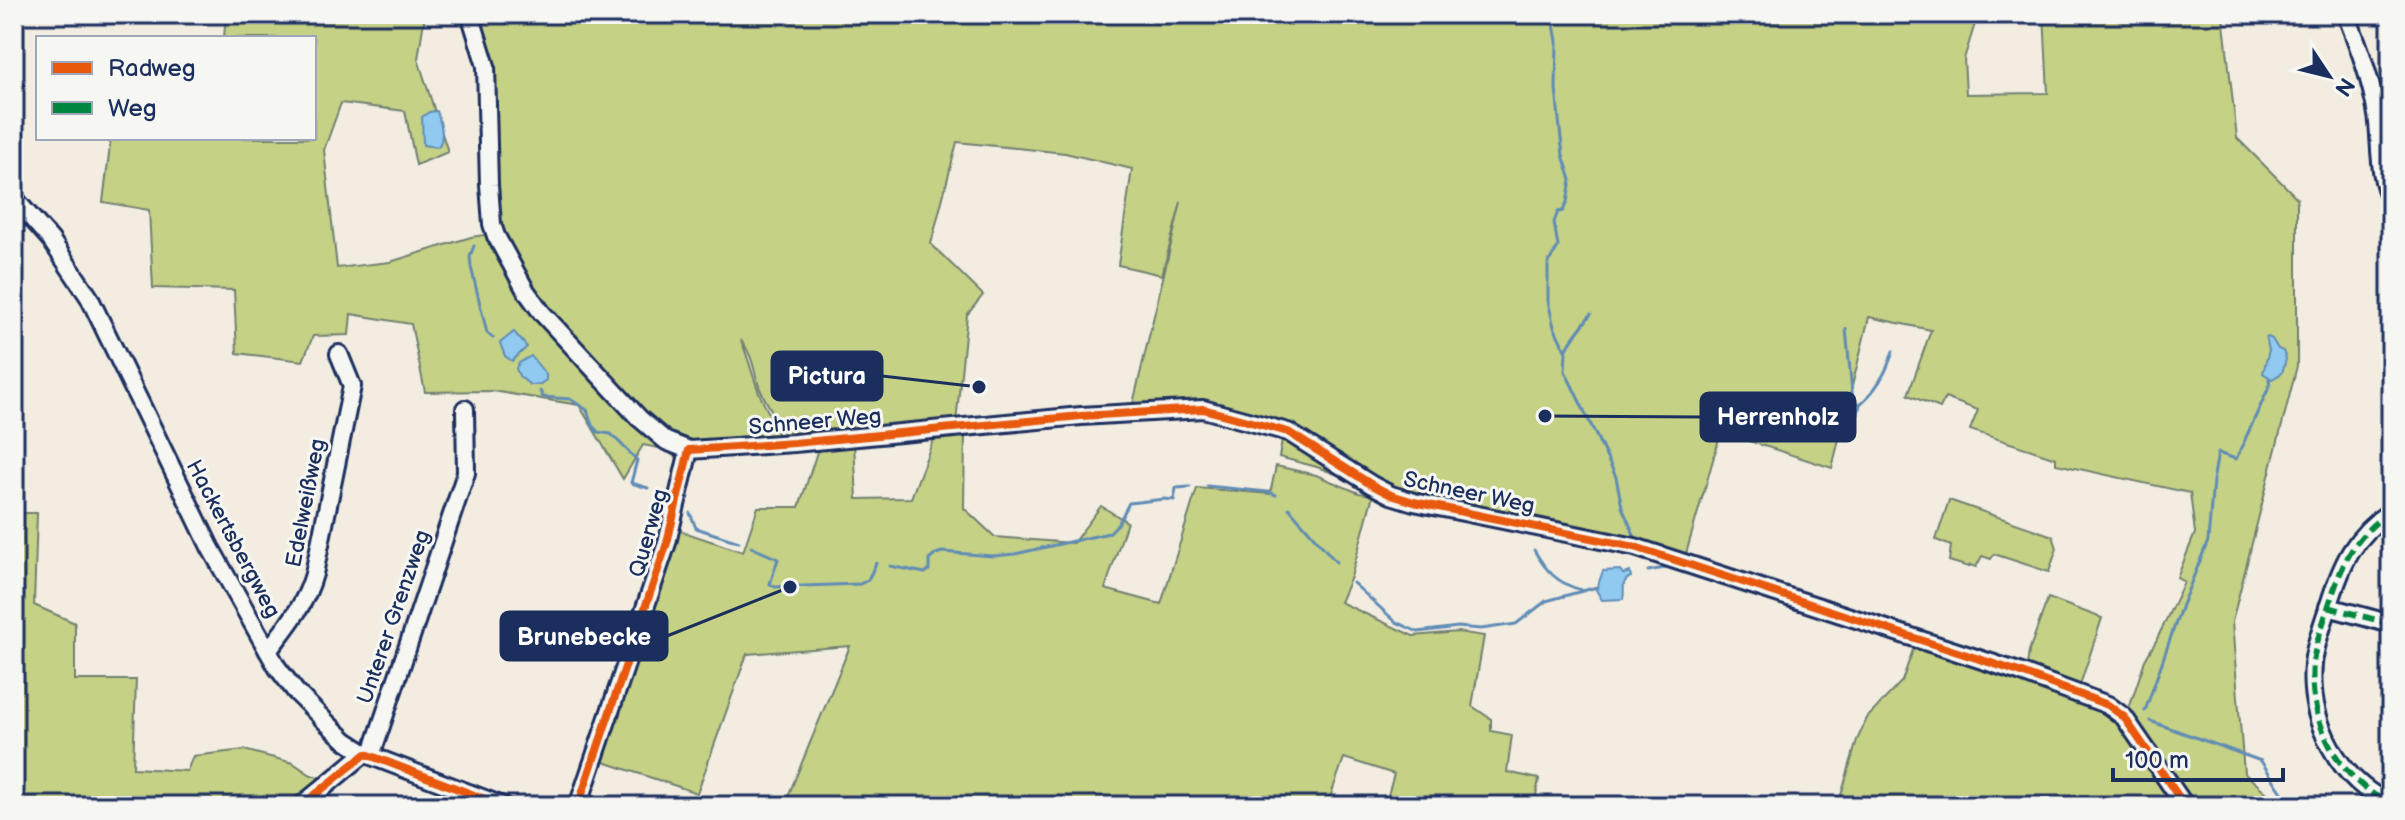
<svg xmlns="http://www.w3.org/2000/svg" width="2405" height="820" font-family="'Balsamiq Sans',sans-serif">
<rect width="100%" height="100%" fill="#f3ede1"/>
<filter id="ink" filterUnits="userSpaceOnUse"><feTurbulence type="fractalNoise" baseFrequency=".0125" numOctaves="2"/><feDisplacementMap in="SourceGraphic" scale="16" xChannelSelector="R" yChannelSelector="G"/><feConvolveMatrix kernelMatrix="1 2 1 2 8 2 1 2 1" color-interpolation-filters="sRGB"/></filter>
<g filter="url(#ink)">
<g fill="#c5d184" stroke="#708071" stroke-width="2">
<path d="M226,14H425L418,59L448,152L416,165L405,111L341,103L324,150L337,268L390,262L471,237L498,233L475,14H1978L1964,59L1966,94L2048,93L2044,14H2223L2237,138L2297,198V366L2232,622L2244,773L2282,806H1838L1857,740L1867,718L1902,681L1915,644L2105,709L2124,724L2145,660L2156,641L2184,582L2177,578L2195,533L2190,493L2056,464V458L1970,430L1978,410L1945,398L1940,408L1908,395L1931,330L1869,317L1832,468L1721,432L1685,557L1394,490L1323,446L1205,405L1132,408L1181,202L1162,275L1118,265L1132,169L1065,153L957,142L931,244L983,295L967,315L956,423L784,436C778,419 767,405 760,389C753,370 754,357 741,340C748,357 751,370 757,387C763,406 775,420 779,440L685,447L675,457L664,449L643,445L623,479L579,405L492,391L425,392L411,324L351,314L349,335L313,336L303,361L237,353L234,290L153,288L149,210L103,202L111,138H314V38H224Z"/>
<path d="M965,432L964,508L995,537L1073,543L1101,506L1127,522L1105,589L1161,604L1197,488L1270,494L1276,466L1316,475L1359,493L1373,495L1351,577L1340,602L1413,636L1458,632L1484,636L1472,706L1491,719V731L1512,735L1507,772L1539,779L1534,806H1385L1394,774L1344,758L1327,806H784L850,646L747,654L697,793L601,761L675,529L743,552L758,507H799L819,446L854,443L857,499L911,498L935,435Z"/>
<path d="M1283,435L1359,483L1317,467L1279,457Z"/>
<path d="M1949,500L2053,536L2057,548L2049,572L1994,554L1991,559L1982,556L1976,567L1970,565L1969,567L1949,561L1951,546L1936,540Z"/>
<path d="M14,513H37L34,605L75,623V680H136L133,768L187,771L193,756L244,750L293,763L311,775L329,780L295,806H14Z"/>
<path d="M2048,598L2102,618L2080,685L2027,666L2029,651Z"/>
</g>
<g fill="#90caf0" stroke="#618cb6" stroke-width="2">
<path d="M437,111C440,123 446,136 438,147L423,145L422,117L429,112Z"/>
<path d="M514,332L527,347L512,361L505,356L500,343Z"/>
<path d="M2268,337L2272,339L2278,349L2283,351L2286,359L2282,373L2272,379L2263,373L2269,350L2266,338Z"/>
<path d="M531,356L546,375V380L539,385H530L519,376L516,368L519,363Z"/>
<path d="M1620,570L1623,574L1630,572L1631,577C1619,582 1626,590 1623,599L1602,600L1596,590L1603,571Z"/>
</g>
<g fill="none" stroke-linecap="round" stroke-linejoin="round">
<g stroke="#618cb6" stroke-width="3">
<path d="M1552,14L1557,41L1556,88L1560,130L1563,155L1571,180L1567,202L1563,211L1558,212L1554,222L1558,247L1548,263V301L1554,327L1566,352L1565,371L1616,477L1622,507L1635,537"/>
<path d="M474,246L470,256L471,267L487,333L493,338"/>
<path d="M1846,329L1853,402L1860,404L1858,414"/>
<path d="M1566,351L1573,338L1591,314"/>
<path d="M540,391L543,397L570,399L587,410L592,425L598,432L611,434L637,460L631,483L648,488"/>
<path d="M1860,404C1877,390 1887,371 1893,351"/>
<path d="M1207,486L1268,492L1276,495"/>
<path d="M1289,508L1336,562"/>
<path d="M690,513L696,528L739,542"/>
<path d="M751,547L778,559L770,584L775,587L860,584L868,580L876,563"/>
<path d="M1534,550C1546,571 1557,583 1581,590"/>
<path d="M890,566L925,573L929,570V560L936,554L942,552L993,556L1015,554L1109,533L1118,524L1129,503L1165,499L1174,500L1176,488L1190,487"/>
<path d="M1648,571L1664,568"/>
<path d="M1353,583L1396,622L1418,632L1458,627L1481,629L1516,624L1546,601L1597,587"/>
<path d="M2145,711L2182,605L2208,541L2213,481L2218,453L2236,459L2270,385L2269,379"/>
<path d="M2150,721L2261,761L2291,806"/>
</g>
<defs>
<g id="minor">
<path d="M470,14L486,66L489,185L492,224L496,236L526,291L542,313L639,418L666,441L689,450L794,443L1081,416L1203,409L1288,432L1372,485L1391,495L1414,502L1635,547L2019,672L2108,705L2124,717L2185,806"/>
<path d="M2346,14C2359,47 2371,79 2377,115C2381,139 2378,179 2391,199"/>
<path d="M14,198L51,240L89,297L210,547L277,667L296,692L328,724L346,741L366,754L503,806"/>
<path d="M2391,511C2354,536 2342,563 2329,605C2323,624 2315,644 2313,664C2308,721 2338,780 2391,804"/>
<path d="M2328,607L2384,622"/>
<path d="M268,651C287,626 306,604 314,574L352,386L339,354"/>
<path d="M301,806L360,757L373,750L466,473L465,409"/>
<path d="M578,806L667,543L689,450"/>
</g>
</defs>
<use href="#minor" stroke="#1b2f5e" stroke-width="22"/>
<use href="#minor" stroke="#f6f6f2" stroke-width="16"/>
<g stroke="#00873e" stroke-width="6" stroke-dasharray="12 6" stroke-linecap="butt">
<path d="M2391,511C2354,536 2342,563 2329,605C2323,624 2315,644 2313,664C2308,721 2338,780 2391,804"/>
<path d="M2328,607L2384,622"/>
</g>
<defs>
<g id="cycleway">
<path d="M301,806L366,754L503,806"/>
<path d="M578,806L667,543L689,450L794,443L1081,416L1203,409L1288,432L1372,485L1391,495L1414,502L1635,547L2019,672L2108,705L2124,717L2185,806"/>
</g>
</defs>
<use href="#cycleway" stroke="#f6f6f2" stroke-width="13"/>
<use href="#cycleway" stroke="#e8590c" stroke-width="8"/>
</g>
</g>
<g text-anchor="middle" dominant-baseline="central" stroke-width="6" stroke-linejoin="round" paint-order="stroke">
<g font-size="22" fill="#1b2f5e" stroke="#f6f6f2">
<text transform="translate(815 422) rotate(-5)">Schneer Weg</text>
<text transform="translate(1469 493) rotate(12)">Schneer Weg</text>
<text transform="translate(306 503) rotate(-79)">Edelweißweg</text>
<text transform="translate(649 533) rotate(-74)">Querweg</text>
<text transform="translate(233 539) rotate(62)">Hackertsbergweg</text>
<text transform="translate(394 617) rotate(-71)">Unterer Grenzweg</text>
</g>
</g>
<path fill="none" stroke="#1b2f5e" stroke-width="3" d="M979 387L882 376M1545 416L1701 417M790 587L667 636"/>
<g fill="#1b2f5e" stroke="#f6f6f2" stroke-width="3">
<circle cx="979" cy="387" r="8"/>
<circle cx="1545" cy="416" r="8"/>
<circle cx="790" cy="587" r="8"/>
</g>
<g fill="#1b2f5e" stroke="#1b2f5e" stroke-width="3">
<rect x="772" y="352" width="110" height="48" rx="8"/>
<rect x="1701" y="393" width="154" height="48" rx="8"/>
<rect x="501" y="612" width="166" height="48" rx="8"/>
</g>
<g font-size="24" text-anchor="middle" font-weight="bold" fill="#fff">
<text x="827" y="384">Pictura</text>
<text x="1778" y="425">Herrenholz</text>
<text x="584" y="645">Brunebecke</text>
</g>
<rect width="2405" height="820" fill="none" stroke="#f6f6f2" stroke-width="48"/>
<rect x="24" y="24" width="2357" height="772" fill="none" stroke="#1b2f5e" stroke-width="3" filter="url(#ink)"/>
<rect x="36" y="36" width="280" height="104" fill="#f6f6f2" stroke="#9ea6b7" stroke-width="2"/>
<rect x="52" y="62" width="40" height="12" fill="#e8590c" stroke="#9ea6b7" stroke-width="2"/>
<text x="108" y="76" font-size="24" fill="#1b2f5e">Radweg</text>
<rect x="52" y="102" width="40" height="12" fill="#00873e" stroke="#9ea6b7" stroke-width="2"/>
<text x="108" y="116" font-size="24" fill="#1b2f5e">Weg</text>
<g transform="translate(2329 76) rotate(125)" stroke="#f6f6f2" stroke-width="6" paint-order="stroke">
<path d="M0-6L14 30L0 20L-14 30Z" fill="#1b2f5e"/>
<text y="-12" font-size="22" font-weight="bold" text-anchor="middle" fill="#1b2f5e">N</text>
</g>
<path d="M2113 768v12h170v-12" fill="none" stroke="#1b2f5e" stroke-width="4"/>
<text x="2125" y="768" font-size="24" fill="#1b2f5e" stroke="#f6f6f2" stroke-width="6" paint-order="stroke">100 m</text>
</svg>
